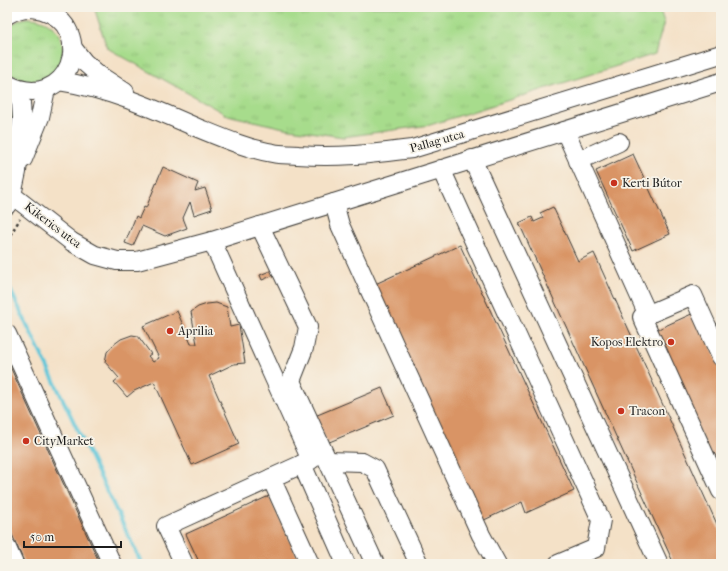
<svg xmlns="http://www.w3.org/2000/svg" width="728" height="571" font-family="'IM FELL French Canon',serif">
<defs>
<pattern id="grass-tufts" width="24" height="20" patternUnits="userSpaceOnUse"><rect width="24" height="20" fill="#a7dc8c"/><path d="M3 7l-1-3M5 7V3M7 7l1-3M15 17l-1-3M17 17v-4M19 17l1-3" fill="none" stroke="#8fbc78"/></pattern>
</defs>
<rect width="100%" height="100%" fill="#f7f3e8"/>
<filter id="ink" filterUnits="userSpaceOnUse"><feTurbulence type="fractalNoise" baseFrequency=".025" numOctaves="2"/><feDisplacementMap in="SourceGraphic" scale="8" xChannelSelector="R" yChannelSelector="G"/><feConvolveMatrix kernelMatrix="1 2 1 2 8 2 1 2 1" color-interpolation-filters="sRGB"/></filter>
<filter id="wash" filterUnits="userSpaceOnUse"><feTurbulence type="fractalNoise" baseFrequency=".012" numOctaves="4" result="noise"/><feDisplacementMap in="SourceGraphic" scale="16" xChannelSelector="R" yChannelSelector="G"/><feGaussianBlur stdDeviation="0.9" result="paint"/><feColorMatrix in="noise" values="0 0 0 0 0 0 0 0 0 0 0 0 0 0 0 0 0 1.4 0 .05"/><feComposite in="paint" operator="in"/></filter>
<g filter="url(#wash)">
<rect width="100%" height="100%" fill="#f4e1c7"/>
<g fill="url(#grass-tufts)" stroke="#627c54">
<path d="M94,7H659L664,22L655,54L430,125L343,137L284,128L227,115L107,48Z"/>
<path d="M26,18C70,16 77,75 35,81C24,83 15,78 7,71V29L19,20Z"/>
<path d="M7,99L9,100L15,117L7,170Z"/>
</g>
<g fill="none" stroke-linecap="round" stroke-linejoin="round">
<path stroke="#5cc5d8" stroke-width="4" d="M7,283L142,564"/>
</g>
<g id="blocks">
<g fill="#d99465">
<path d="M633,154L670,234L633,251L596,171Z"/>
<path d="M163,167L198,183L195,191L205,188L212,209L194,215L190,202L183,218L187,228L165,236L142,226L133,246L125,243L136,216L139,218L144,207L146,208Z"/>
<path d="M553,207L578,261L594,253L721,533V564H674L519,223L532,217L534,222L543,218L540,213Z"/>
<path d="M460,245L574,491L526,513L522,502L480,522L371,286Z"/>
<path d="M272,270L274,275L262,280L260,275Z"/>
<path d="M216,303L227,307L230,327L239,325L245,363L234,364L209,376L239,444L192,465L154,382L134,391L127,397L114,382L119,378L105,362L107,352L113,345L121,339L132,335L138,336L151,354L148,356L153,362L159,358L143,326L177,311L191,344H197L191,312L198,307L207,304Z"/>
<path d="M696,312L721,369V480L654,331Z"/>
<path d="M7,360L100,564H25L7,523Z"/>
<path d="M382,388L394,415L327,443L315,416Z"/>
<path d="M269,496L301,564H200L186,534Z"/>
</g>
</g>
</g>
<g filter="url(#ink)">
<use href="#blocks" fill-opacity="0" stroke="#3c3a36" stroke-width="1"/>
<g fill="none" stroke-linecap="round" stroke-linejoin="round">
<defs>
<g id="minor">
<path d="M7,15C18,8 30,6 42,10C99,27 69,116 7,84"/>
<path d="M72,47L84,62L99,75L125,92"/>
<path d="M59,81C106,88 150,107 193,126C218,136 247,149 273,153C281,155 290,154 298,155C337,158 373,154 412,149L721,54"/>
<path d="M565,131L648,315"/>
<path d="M23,159L40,117L46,89"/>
<path d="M472,159L659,564"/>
<path d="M578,161L619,142"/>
<path d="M441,169L601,520L596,548L558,564"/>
<path d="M12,195L72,242L95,255L117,261H137L212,241L721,82"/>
<path d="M334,203L340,225L481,535L497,564"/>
<path d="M7,205L12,195L17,172L22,118L21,103L16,89"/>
<path d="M260,226L308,327L304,348L291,381L375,564"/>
<path d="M7,334L112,564"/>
<path d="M721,357L693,295L642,317L721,491"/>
<path d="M328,461L362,462L375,469L419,564"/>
<path d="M302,464L346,564"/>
<path d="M271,478L310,564"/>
<path d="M7,548L14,564"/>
<path d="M184,564L166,526L311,460L212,241"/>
</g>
</defs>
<use href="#minor" stroke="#3c3a36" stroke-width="20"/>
<path stroke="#3c3a36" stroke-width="2.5" stroke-dasharray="3 3" stroke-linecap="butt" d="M7,240L20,219"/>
<use href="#minor" stroke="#fff" stroke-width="18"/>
</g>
</g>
<g fill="#c8321e" stroke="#f7f3e8" stroke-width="1.5">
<circle cx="614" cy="183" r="4"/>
<circle cx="170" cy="331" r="4"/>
<circle cx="671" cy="342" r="4"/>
<circle cx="621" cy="411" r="4"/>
<circle cx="26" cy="441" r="4"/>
</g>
<g text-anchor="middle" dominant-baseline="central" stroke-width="3.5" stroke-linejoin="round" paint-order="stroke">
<g font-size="12" fill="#1c1c1c" stroke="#f7f3e8">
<text transform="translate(437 141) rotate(-16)">Pallag utca</text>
<text transform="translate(53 225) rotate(37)">Kikerics utca</text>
</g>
<g font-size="12" fill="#1c1c1c" stroke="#f7f3e8" text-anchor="start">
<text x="622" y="183">Kerti Bútor</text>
<text x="178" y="331">Aprilia</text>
<text x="663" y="342" text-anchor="end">Kopos Elektro</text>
<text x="629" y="411">Tracon</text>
<text x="34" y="441">CityMarket</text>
</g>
</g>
<rect width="728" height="571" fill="none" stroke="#f7f3e8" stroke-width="24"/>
<path d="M24 541v6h97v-6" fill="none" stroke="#1c1c1c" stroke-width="2"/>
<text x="30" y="541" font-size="12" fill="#1c1c1c" stroke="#f7f3e8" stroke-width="3" paint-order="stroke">50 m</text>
</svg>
